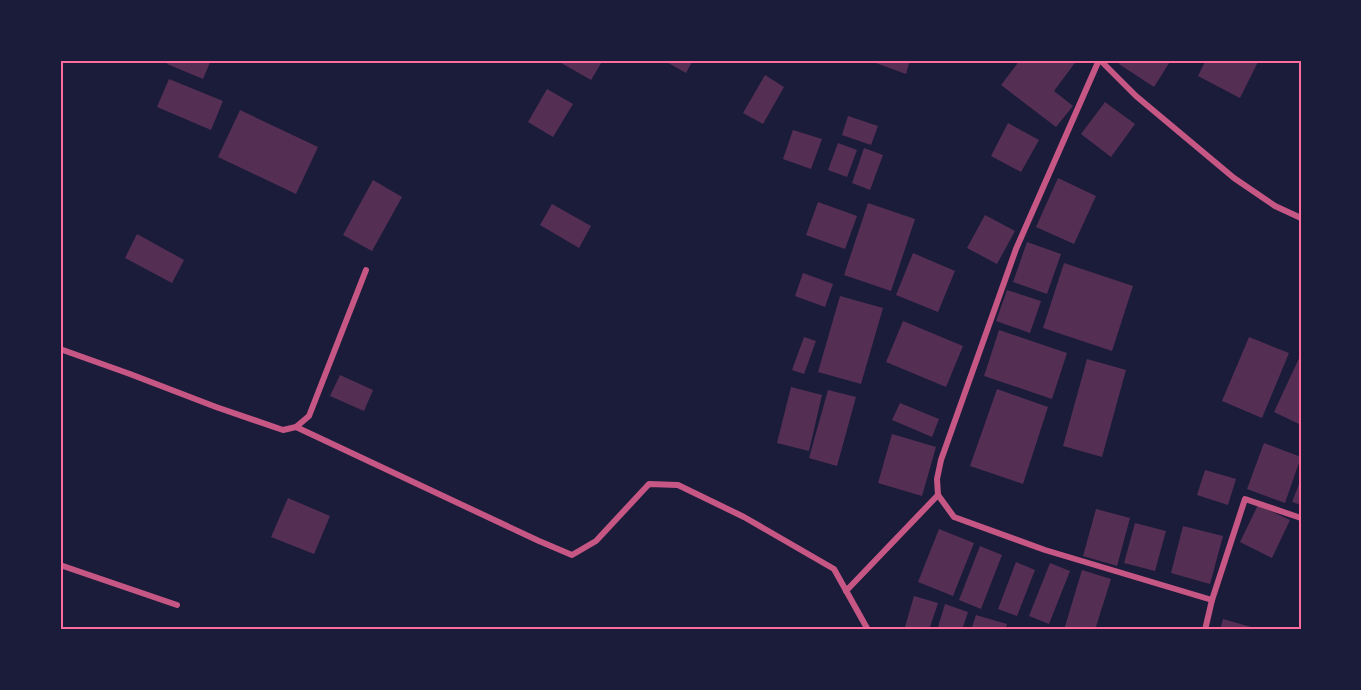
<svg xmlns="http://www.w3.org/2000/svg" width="1361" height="690" font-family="Ubuntu,sans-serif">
<rect width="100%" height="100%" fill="#1b1b3a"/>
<g fill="#542f53">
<path d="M169,60H211L203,79L167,64Z"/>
<path d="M556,60H603L591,80Z"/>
<path d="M663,60H693L686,73Z"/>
<path d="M874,60H910L906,74L873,62Z"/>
<path d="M1020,60H1077L1054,91L1073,106L1056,127L1001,85Z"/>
<path d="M1121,60H1171L1154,87L1119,64Z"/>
<path d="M1206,60H1259L1240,98L1198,76Z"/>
<path d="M765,75L784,87L763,124L743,113Z"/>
<path d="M169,79L223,101L211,130L157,107Z"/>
<path d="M547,89L573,104L553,137L528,122Z"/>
<path d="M1105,102L1135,124L1111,157L1081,134Z"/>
<path d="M240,110L318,147L296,194L218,157Z"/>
<path d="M848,116L878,126L871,145L842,135Z"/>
<path d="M1008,123L1039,140L1021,172L991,156Z"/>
<path d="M793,130L822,139L811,169L783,159Z"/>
<path d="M838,143L857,150L847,177L828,170Z"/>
<path d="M864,148L883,155L870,190L852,183Z"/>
<path d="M1058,178L1096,196L1074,244L1036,227Z"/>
<path d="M373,180L402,197L372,251L343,235Z"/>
<path d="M818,202L857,216L845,249L806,235Z"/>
<path d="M868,203L915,219L891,291L844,275Z"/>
<path d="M552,204L591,226L579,248L540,225Z"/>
<path d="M985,215L1015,231L997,264L967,248Z"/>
<path d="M137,234L184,260L172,283L125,258Z"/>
<path d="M1027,242L1061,254L1047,294L1013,282Z"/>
<path d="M913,253L955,271L938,312L896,295Z"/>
<path d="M1064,263L1133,286L1112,351L1043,328Z"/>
<path d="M803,273L833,284L825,307L795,296Z"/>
<path d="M1007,290L1041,301L1030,333L996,321Z"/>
<path d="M840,296L883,308L861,384L818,372Z"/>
<path d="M903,321L963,346L946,387L886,362Z"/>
<path d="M999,330L1067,353L1052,399L984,376Z"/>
<path d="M804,337L816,341L804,374L792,370Z"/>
<path d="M1249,337L1289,353L1262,418L1222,401Z"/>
<path d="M1301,354V425L1274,412Z"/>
<path d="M1087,359L1126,370L1102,457L1063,446Z"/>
<path d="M340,375L373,390L364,411L330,396Z"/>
<path d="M791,387L822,395L809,451L777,443Z"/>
<path d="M997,389L1048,407L1023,484L970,466Z"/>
<path d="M828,390L856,397L837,466L809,458Z"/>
<path d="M900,403L939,419L932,437L892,420Z"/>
<path d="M892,434L936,447L922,496L878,483Z"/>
<path d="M1264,443L1301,457L1285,503L1247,489Z"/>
<path d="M1205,470L1236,479L1228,505L1197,495Z"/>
<path d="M1301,479V505L1292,502Z"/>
<path d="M288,498L330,516L314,554L271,537Z"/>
<path d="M1258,505L1290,520L1272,558L1240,542Z"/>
<path d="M1096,509L1130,518L1117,566L1083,556Z"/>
<path d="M1135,523L1166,531L1155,571L1124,563Z"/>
<path d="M1183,526L1223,536L1210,584L1171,573Z"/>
<path d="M939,529L974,543L953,596L918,582Z"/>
<path d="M980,546L1002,555L981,609L959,600Z"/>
<path d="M1016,562L1035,570L1017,616L998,609Z"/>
<path d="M1050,563L1070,571L1049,624L1029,616Z"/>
<path d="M1082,570L1111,579L1095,630H1064Z"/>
<path d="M914,596L938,603L929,630H914L905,627Z"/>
<path d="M945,604L968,612L962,630H937Z"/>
<path d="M976,615L1007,624L1005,630H971Z"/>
<path d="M1223,619L1258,629V630H1220Z"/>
</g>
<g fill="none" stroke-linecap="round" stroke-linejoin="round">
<g stroke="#c65784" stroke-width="6">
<path d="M1099,60L1016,249L941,460L937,479L938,495L954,517L1045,550L1212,600"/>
<path d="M1100,60L1136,96L1234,178L1275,206L1301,218"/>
<path d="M60,349L130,374L216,407L283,430L296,427L309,416L366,270"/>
<path d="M296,427L539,541L572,555L596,541L649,484L678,485L744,517L834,569L868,630"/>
<path d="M60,565L177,605"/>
<path d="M846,591L938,495"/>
<path d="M1205,630L1212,600L1245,499L1301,518"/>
</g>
</g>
<rect width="1361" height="690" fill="none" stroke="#1b1b3a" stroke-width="123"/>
<rect x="62" y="62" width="1238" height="566" fill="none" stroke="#ff6b9d" stroke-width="2"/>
</svg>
